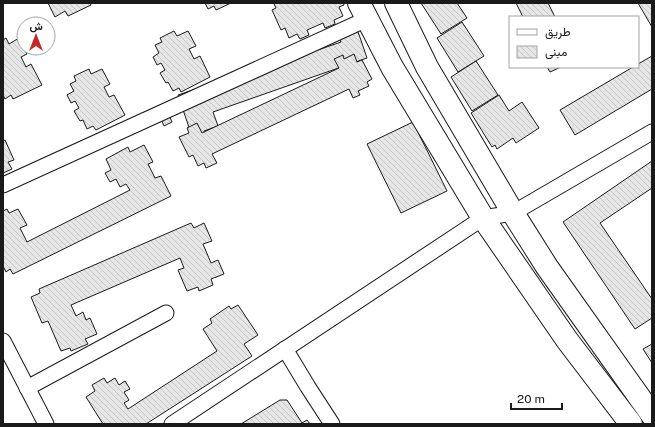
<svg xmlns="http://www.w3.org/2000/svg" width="655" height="427" font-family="'Public Sans',Vazirmatn,sans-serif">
<defs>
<pattern id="building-back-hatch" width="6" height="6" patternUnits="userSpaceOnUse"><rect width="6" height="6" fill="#e6e6e6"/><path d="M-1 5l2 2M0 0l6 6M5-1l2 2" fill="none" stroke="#c5c5c5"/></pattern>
</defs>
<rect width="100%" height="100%" fill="#fff"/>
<g fill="url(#building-back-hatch)" stroke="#1a1a1a">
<path d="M48,3H90L91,5L68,16L65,11L55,17Z"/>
<path d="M205,3H231L216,10L214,6L208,9Z"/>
<path d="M276,3H343L344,5L339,7L343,16L334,20L335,24L325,28L323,23L307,30L309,35L300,39L297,34L289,38L285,28L281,30L272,10L276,8L274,4Z"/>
<path d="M421,3H457L467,18L441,34Z"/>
<path d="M516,3H548L555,17H523Z"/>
<path d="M638,3H652V27Z"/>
<path d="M354,20L367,58L213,112L218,126L204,131L209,144L196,148L178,95L201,87L202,90L341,42L336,27Z"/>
<path d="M462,22L484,56L458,72L437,38Z"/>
<path d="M174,31L177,36L188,31L196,46L189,49L194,59L200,56L210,77L181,92L179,88L173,91L168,82L166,83L160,73L165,70L161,63L157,65L153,57L159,53L155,45L162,42L160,38Z"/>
<path d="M6,38L9,44L19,38L27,54L21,57L26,67L31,64L42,85L13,99L11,95L5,99L3,95V40Z"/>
<path d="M354,54L357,62L362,60L372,79L367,82L369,86L358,91L360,95L353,98L349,89L212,154L217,163L206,168L204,163L198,166L193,155L189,157L179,137L189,133L187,128L197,123L202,133L339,68L334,59L343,55L344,59Z"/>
<path d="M652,56V89L575,135L560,110L633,67H638V64Z"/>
<path d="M476,61L498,95L472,111L451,77Z"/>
<path d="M547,67H561L550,72Z"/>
<path d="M89,69L91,74L102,69L110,84L104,87L109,97L114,95L125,115L96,130L93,126L87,129L83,120L80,121L74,111L79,108L75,101L71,103L67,95L74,91L70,84L76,81L74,76Z"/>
<path d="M499,95L509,111L522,102L539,128L516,143L513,138L497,149L495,145L492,147L471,113Z"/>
<path d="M167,111L172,122L164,126L159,115Z"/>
<path d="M413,122L447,191L401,213L367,144Z"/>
<path d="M5,140L14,160L8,162L12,169L3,173V141Z"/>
<path d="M144,145L153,162L148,164L155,178L161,176L171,196L13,274L10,269L6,272L3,266V211L7,209L9,213L18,209L27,225L20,228L27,242L130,190L126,184L120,187L116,179L110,182L105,173L111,170L106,159L128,147L130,152Z"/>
<path d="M652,161V188L600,223L652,299V318L635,329L563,222Z"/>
<path d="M191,223L194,228L204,223L212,241L203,244L211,263L218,260L224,274L211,279L213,285L199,291L198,287L187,291L178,270L184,268L180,258L71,305L76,316L83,312L86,320L90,318L97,334L85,339L88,344L71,351L70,348L61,351L48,321L42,323L31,297L40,293L39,289Z"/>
<path d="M238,305L258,335L244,344L252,356L146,424H103L86,397L95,391L92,385L104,378L107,383L115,378L119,385L125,381L130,389L124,392L129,400L124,403L128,409L217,351L203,329L212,323L210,319L229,306L231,309Z"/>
<path d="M652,344V363L643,349Z"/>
<path d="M280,400H287L302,423L307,420L310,424H241Z"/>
</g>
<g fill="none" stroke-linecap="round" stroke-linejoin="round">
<defs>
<g id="street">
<path d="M3,185L367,19"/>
<path d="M3,341L46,424"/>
<path d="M285,349L308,387L332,424"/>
<path d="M27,388L166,313"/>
<path d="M172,424L483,218L513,213L652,132"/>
</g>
<g id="secondary">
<path d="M359,3L392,67L483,218L567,340L631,424"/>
<path d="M396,3L427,67L513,213L547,267L652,415"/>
</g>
</defs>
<use href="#street" stroke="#1a1a1a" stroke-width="17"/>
<use href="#secondary" stroke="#1a1a1a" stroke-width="24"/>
<use href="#street" stroke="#fff" stroke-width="15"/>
<use href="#secondary" stroke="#fff" stroke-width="22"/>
</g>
<rect width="655" height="427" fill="none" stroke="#1a1a1a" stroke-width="8"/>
<rect x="509" y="16" width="130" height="52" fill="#ffffff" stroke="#a3a3a3"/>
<rect x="517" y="29" width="20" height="6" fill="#ffffff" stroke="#a3a3a3"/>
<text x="545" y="36" font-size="12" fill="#1a1a1a">طريق</text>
<rect x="517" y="46" width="20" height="12" fill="url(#building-back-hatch)" stroke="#a3a3a3"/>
<text x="545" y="56" font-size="12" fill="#1a1a1a">مبنى</text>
<g transform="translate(36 36)"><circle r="19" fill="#ffffff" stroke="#a3a3a3"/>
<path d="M0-3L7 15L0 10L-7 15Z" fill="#c62828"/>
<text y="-6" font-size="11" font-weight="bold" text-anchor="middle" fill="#1a1a1a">ش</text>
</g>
<path d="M511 403v6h51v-6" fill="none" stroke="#1a1a1a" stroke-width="2"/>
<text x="517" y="403" font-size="12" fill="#1a1a1a" stroke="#ffffff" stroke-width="3" paint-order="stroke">20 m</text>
</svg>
